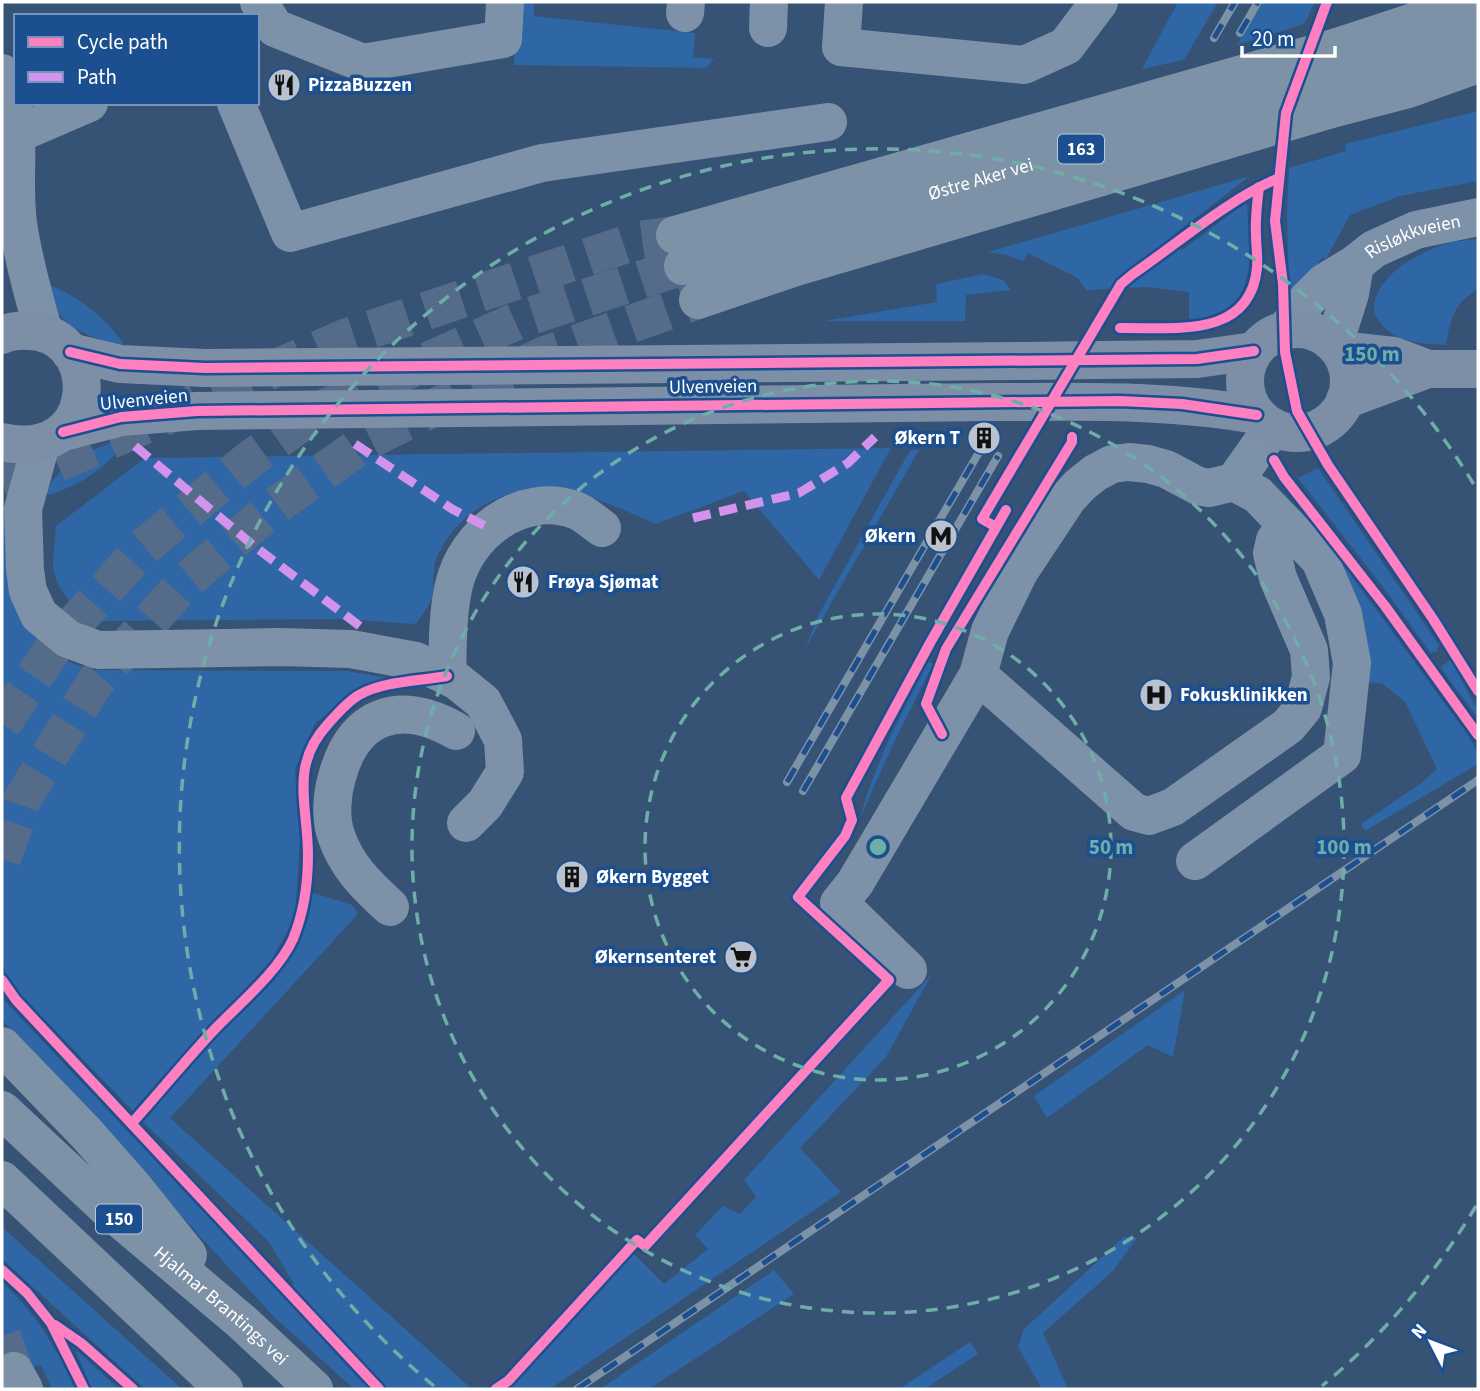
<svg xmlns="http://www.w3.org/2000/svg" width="1480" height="1391" font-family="'Source Sans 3',sans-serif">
<rect width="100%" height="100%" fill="#365274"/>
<g fill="#2f66a5">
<path d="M516,2H534V16L695,33L693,57L714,59L706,68L514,65Z"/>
<path d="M1178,2H1218L1184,60L1142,69Z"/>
<path d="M1263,2H1315L1304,24L1237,45Z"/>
<path d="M1478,111V181L1400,196L1350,215L1326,259L1323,257L1302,283L1289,292L1287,211L1289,168L1346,151L1345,144Z"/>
<path d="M1250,176L1173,235L1182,250L1247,202C1248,241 1261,296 1216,314C1208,317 1198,318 1189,320V292L1146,287L1086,290L1078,278L1028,253L1023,261L1007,255L988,252Z"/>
<path d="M1478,239V289C1453,305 1451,317 1446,345C1416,343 1390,343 1374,313C1371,278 1416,254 1445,244C1456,241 1468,240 1478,239Z"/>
<path d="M983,274L1003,280L1011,290L966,295L965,321H824L937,302L936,284Z"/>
<path d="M46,283C78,297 103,314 123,343L121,345C96,340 65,329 52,304C49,298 48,289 46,283Z"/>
<path d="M122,439L125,441C107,469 79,485 49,495L45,492C68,456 84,453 122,439Z"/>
<path d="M891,448L819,580L744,491L656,524C625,511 592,494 559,490C507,484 457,510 436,559C432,570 435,585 432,597C430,606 421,616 416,624L340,619L103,621C79,614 55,592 53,566C53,553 55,539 56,526L145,458Z"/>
<path d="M910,450H919L805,649L818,616Z"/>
<path d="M1318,468L1439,645L1437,651L1431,653L1383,587L1298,478Z"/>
<path d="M2,515H7L18,611L44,645L69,662L94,670L347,671L392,679L353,695L316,722L295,770L300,838L295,918L271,961L133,1111L23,997L6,974L2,960Z"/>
<path d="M1345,567L1467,734L1478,753V764L1365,831L1361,824L1420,784L1437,769L1405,702L1383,684L1360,681L1337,574Z"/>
<path d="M1451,660L1478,711V718L1440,667Z"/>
<path d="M929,661L933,664L897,736L860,818C875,762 902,712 929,661Z"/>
<path d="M311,892L352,905L358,914L170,1118L472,1389H386L289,1288L294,1284L269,1242L143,1122L202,1051L280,969L294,949L301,931Z"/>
<path d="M932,974L886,1057L800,1148L841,1192L550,1389H500L631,1251L664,1284L708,1249L695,1235L723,1206L740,1214L756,1197L744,1180Z"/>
<path d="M1185,990L1173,1057L1148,1045L1047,1118L1034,1096Z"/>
<path d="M2,998L371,1389H354L275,1318L2,1020Z"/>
<path d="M2,1227L182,1389H145L2,1259Z"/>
<path d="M1124,1237L1137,1238L1113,1271L1043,1333L1068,1389H1042L1018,1347L1024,1329Z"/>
<path d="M774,1270L794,1294L649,1389H600Z"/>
<path d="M2,1282C38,1316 54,1344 75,1389H52L41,1365L2,1374Z"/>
<path d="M970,1342L978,1354L925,1389H899Z"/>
<path d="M77,1351L119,1389H92L76,1352Z"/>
</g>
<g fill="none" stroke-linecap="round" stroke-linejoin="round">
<g stroke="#546c89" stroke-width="38" stroke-dasharray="38 19" stroke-linecap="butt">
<path d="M2,477L46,468L345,338L639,240L675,235"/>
<path d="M2,724L59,640L144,547L249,460L318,411L521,319L683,266"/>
<path d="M2,859L23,798L96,681L186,581L274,507L365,442L431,409L545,355L698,300"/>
<path d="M2,1336L14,1371"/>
</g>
<g stroke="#7d92a8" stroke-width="38">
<path d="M259,2L275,28L363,63L503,39L505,2"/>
<path d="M844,2L841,47L1024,65L1066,46L1099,2"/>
<path d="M685,13L686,2"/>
<path d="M768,28L769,2"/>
<path d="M2,73C26,127 11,169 18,223C23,259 34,298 44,333"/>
<path d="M236,103L290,233L542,163L828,122"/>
<path d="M17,134L89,103"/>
<path id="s1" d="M1285,331L1307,300L1325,282L1355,264L1374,249L1416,230L1478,217"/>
<path d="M1334,344L1350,294L1355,264"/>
<path d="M41,444L23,509L25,570L28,591L39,615L68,639L98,650L279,647L351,649L416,661L447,676L457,681L483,702L503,740L505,772L485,804L466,823"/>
<path d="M978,675L1134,812L1149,816L1173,807L1288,726L1303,708L1311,677L1309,650L1278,578L1272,553L1275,540L1287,525"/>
<path d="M447,676C448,646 447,615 454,585C466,533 522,491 575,510C584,513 593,522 602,528"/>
<path d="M1195,861L1342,755L1352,663L1343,614L1320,560L1258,495L1234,482"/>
<path d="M390,907C367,886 346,866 336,835C330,818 332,794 337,777C354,714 400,699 456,731"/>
<path d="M908,970L839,903L855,883L978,675L990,631L1019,572L1068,498L1080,485L1095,473L1112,464L1129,462L1148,464L1166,469L1198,486L1209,488L1234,482L1273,427"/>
</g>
<g stroke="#7d8ea7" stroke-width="38">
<circle cx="1297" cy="381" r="52"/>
<path d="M2,335C14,329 26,330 39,332C104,345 97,463 2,442"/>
<path d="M1339,350L1394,356L1428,369H1478"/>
<path d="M70,352L120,364L205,368L1024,361"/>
<path d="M1099,360L1197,359L1254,351"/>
<path d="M1345,400L1428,369"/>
<path d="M1030,402C1107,401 1181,402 1257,415"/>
<path d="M63,432L121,417L197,411L994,402"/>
</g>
<g stroke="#7e92a7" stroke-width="38">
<path d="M675,235L1337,47L1474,2"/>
<path id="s2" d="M683,266L1349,72L1478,29"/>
<path d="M698,300L796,267L1335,108L1408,89L1478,64"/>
<path d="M2,1046L86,1133L131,1184L188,1255"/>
<path id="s3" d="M2,1110L108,1209L242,1322L314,1389"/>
<path d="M2,1180L224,1389"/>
<path d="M14,1371L24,1389"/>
</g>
<defs>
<g id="rail">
<path d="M1240,33L1258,2"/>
<path d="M1214,38L1235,2"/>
<path d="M787,782L978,454"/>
<path d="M803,791L998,456"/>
<path d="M577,1389L1478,780"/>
</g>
</defs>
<use href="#rail" stroke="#7e92a7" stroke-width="8"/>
<use href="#rail" stroke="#1b4f8f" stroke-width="5" stroke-dasharray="16" stroke-linecap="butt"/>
<g stroke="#7d8ea7" stroke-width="38">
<path d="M1024,361L1099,360"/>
<path d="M994,402H1030"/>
</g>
<g stroke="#d193ec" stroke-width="9" stroke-dasharray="18 9" stroke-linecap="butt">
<path d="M355,444L452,509L489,528"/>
<path d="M135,446L254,546L361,627"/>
<path d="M693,518L799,493L848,463L875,437"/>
</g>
<defs>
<g id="cycleway">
<path d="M1327,2L1286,113L1275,221L1283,284L1285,352L1297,411L1328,465L1433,619L1478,691"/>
<path d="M1120,328C1172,327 1250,340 1257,268C1258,257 1256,246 1256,235C1255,219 1257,203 1259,187"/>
<path d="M70,352L120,364L205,368L1197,359L1254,351"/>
<path d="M63,432L121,417L197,411L1120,401L1182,404L1257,415"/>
<path d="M1274,460L1284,477L1385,606L1478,735"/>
<path d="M996,527L982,519L1121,284L1133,274C1178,243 1229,199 1279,178"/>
<path d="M942,734L926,704L946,649L1072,442V437"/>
<path d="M2,980L16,1000L379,1389"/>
<path d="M132,1123C159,1093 185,1061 213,1031C239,1004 278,972 293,939C304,912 308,884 308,855C308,805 289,766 328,724C337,714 347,702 359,695C384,681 420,681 447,676"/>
<path d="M2,1270L27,1293L51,1323L84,1389"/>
<path d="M55,1325L81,1343L133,1389"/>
<path d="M496,1389L508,1381L637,1240L645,1246L889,980L798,897L845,836L852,820L846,798L930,643L1006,510"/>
</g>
</defs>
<use href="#cycleway" stroke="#1b4f8f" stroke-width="15"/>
<use href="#cycleway" stroke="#ff80c0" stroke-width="10"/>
</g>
<g fill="none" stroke="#6fada8" stroke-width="3.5" stroke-dasharray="12 9">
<circle cx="878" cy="847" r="233"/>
<circle cx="878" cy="847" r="466"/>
<path d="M1476 1206A698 698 0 0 1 1322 1386M434 1386A698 698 0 1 1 1476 488"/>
</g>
<defs>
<symbol id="restaurant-disc" viewBox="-11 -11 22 22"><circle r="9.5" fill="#b9c2ce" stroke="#1b4f8f"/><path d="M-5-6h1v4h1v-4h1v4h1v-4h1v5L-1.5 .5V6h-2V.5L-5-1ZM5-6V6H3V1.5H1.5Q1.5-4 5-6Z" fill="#111"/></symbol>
<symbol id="building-disc" viewBox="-11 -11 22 22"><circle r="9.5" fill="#b9c2ce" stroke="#1b4f8f"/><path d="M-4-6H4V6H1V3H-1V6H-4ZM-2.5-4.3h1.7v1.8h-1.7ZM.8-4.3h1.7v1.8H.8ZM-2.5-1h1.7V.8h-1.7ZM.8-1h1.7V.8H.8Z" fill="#111"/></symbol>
<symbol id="metro-disc" viewBox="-11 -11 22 22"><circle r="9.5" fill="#b9c2ce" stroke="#1b4f8f"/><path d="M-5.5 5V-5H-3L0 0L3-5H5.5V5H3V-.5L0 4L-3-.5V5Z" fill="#111"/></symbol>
<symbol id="hospital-disc" viewBox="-11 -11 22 22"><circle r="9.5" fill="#b9c2ce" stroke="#1b4f8f"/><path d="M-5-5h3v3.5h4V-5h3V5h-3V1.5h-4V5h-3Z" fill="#111"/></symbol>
<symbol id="supermarket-disc" viewBox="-11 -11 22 22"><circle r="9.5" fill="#b9c2ce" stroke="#1b4f8f"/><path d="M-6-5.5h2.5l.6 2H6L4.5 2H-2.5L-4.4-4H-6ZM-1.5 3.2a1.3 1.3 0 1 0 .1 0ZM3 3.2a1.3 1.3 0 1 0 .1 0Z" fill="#111"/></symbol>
</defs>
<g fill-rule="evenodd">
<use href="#restaurant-disc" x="265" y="66" width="38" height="38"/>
<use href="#building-disc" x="965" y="419" width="38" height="38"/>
<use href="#metro-disc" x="922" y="517" width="38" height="38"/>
<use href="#restaurant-disc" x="504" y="563" width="38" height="38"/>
<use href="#hospital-disc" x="1137" y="676" width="38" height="38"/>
<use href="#building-disc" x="553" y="858" width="38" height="38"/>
<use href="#supermarket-disc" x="722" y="938" width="38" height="38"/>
</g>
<g text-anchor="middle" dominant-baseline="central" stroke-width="7" stroke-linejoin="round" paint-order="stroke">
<g fill="#1b4f8f" stroke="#bbcadd" stroke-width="2">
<rect x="1058" y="134.5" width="46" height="29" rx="5"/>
<rect x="96" y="1204.5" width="46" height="29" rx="5"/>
</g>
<g font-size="18" font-weight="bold" fill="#fff">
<text x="1081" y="149">163</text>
<text x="119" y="1219">150</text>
</g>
<g font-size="19" font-weight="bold" fill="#fff" stroke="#1b4f8f" text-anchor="start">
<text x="308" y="85">PizzaBuzzen</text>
<text x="960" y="438" text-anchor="end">Økern T</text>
<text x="916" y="536" text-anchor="end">Økern</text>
<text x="548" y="582">Frøya Sjømat</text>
<text x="1180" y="695">Fokusklinikken</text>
<text x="596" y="877">Økern Bygget</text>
<text x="716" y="957" text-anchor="end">Økernsenteret</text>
</g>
<g font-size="19" fill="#fff" stroke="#1b4f8f">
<text stroke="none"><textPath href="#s2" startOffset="310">Østre Aker vei</textPath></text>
<text stroke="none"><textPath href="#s1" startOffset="164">Risløkkveien</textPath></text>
<text transform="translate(713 387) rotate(-1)">Ulvenveien</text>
<text transform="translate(144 400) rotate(-6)">Ulvenveien</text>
<text stroke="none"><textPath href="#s3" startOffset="294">Hjalmar Brantings vei</textPath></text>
</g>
</g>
<circle cx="878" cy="847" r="10" fill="#6fada8" stroke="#1b4f8f" stroke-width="3.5"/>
<g font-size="21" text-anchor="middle" font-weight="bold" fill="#6fada8" stroke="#1b4f8f" stroke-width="7" stroke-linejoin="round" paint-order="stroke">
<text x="1372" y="361">150 m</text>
<text x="1111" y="854">50 m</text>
<text x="1344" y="854">100 m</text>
</g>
<rect width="1480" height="1391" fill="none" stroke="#ffffff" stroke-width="7"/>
<rect x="14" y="14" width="245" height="91" fill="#1b4f8f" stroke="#7695bc" stroke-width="2"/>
<rect x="28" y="37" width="35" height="10" fill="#ff80c0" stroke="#7695bc" stroke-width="2"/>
<text x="77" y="49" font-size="21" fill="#ffffff">Cycle path</text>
<rect x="28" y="72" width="35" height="10" fill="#d193ec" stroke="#7695bc" stroke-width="2"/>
<text x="77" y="84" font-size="21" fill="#ffffff">Path</text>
<g transform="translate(1431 1342) rotate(312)" stroke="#1b4f8f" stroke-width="5" paint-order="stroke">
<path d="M0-5L12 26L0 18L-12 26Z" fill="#ffffff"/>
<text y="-10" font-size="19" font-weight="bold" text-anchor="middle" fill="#ffffff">N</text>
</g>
<path d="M1242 46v10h93v-10" fill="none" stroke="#ffffff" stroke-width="3.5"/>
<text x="1252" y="46" font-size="21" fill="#ffffff" stroke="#1b4f8f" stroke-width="5" paint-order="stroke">20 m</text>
</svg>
